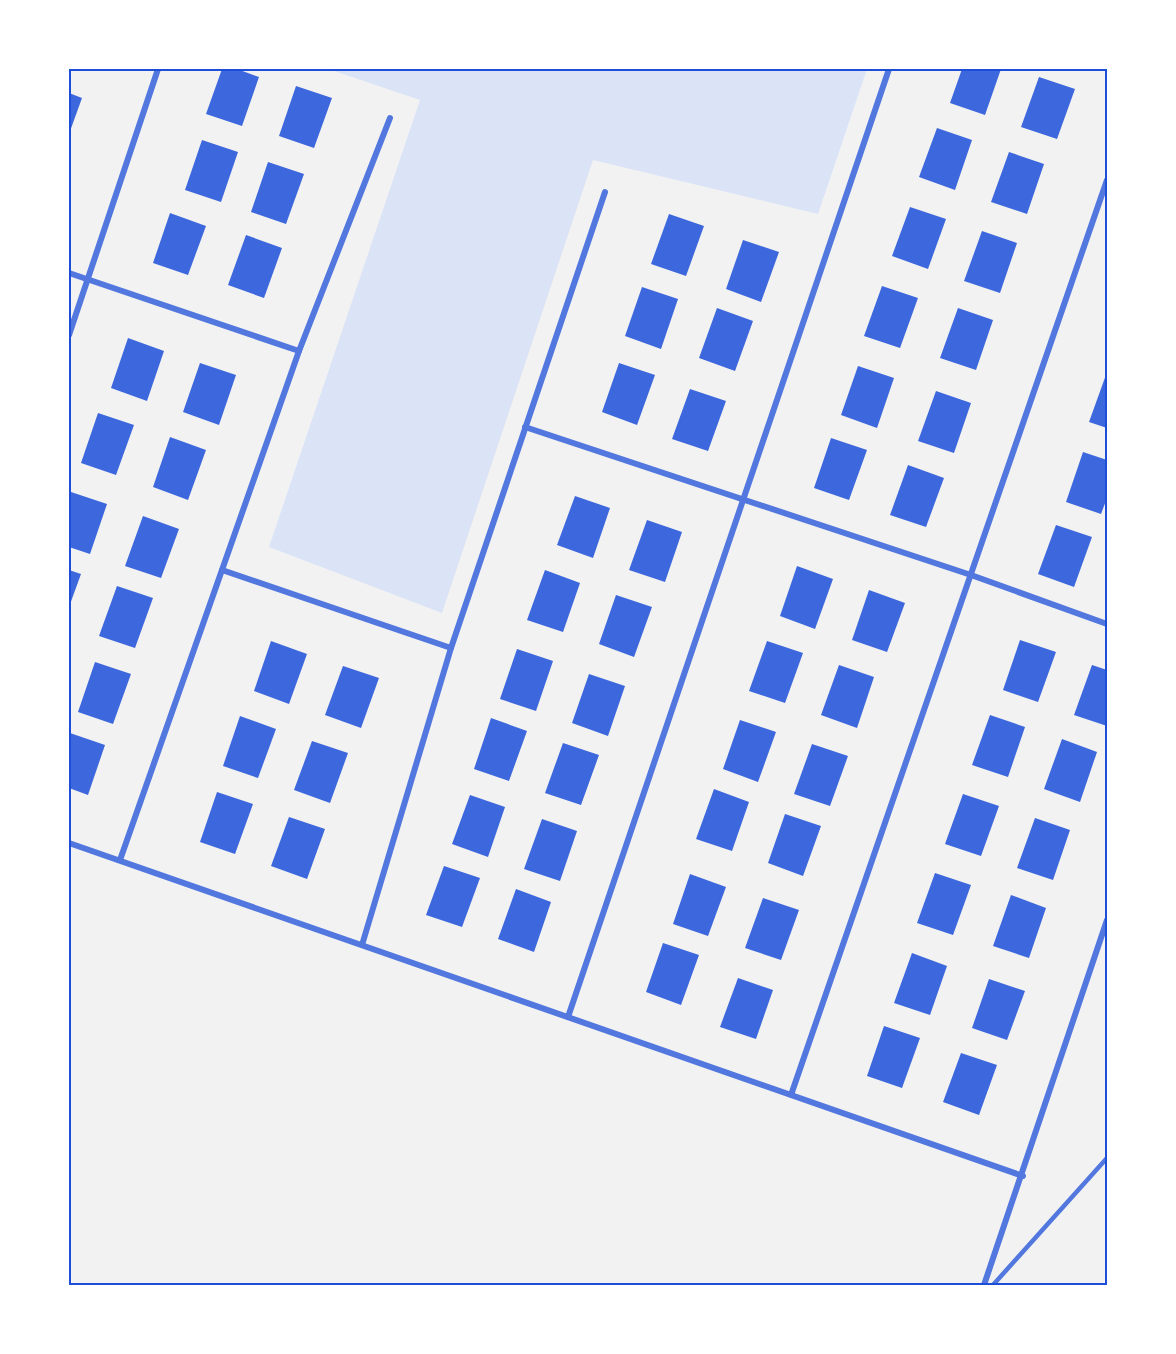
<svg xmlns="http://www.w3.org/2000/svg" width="1176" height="1354" font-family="Montserrat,sans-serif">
<rect width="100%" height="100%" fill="#f2f2f2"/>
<path fill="#dbe4f7" d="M328,69H867L818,214L593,160L442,613L269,547L420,100Z"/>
<g fill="#3d67dc">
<path d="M222,69H237L259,77L242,126L206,114Z"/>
<path d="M962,69H1001L985,115L950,103Z"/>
<path d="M1039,77L1075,89L1057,139L1021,127Z"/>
<path d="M296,86L332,98L314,148L279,136Z"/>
<path d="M69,93L82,98L69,134Z"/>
<path d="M937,128L972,140L955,190L919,177Z"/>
<path d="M202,140L238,152L221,202L185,190Z"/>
<path d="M1009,152L1044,164L1027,214L991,202Z"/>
<path d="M268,162L304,174L286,224L251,212Z"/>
<path d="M910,207L946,219L928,269L892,256Z"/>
<path d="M170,213L206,226L188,275L153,263Z"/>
<path d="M669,214L704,226L686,276L651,264Z"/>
<path d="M982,231L1017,243L1000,293L964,281Z"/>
<path d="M246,235L282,248L264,298L228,285Z"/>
<path d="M743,240L779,252L761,302L726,289Z"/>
<path d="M882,286L918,298L900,348L864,336Z"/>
<path d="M642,287L678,299L661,349L625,336Z"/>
<path d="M717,308L753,321L735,371L699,358Z"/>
<path d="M958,308L993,320L976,370L940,358Z"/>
<path d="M128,338L164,351L147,401L111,388Z"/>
<path d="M200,363L236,375L219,425L183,412Z"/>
<path d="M619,363L655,375L637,425L602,412Z"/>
<path d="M858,366L894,378L877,428L841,415Z"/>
<path d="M1107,372V428L1089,422Z"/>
<path d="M690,389L726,401L708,451L672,439Z"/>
<path d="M936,391L971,403L954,453L918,441Z"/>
<path d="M98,413L134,425L116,475L81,463Z"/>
<path d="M170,437L206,450L188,500L153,487Z"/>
<path d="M831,438L867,450L849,500L814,488Z"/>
<path d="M1083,452L1107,460V498L1101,514L1066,502Z"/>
<path d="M908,465L944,478L926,527L890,515Z"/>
<path d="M71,492L107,504L90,554L69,547V498Z"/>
<path d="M575,496L610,508L593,558L557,545Z"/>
<path d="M143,516L179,529L161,578L125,566Z"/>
<path d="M647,520L682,532L665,582L629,570Z"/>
<path d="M1056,525L1092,537L1074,587L1038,574Z"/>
<path d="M797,566L833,579L815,629L780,616Z"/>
<path d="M69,570L81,574L69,607Z"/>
<path d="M545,570L580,583L563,632L527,620Z"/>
<path d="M117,586L153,598L135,648L99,636Z"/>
<path d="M869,590L905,603L887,652L852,640Z"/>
<path d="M616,595L652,607L634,657L599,644Z"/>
<path d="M1020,640L1056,652L1038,702L1003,690Z"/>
<path d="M271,641L307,654L289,704L254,691Z"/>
<path d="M767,641L803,653L785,703L749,691Z"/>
<path d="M517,649L553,661L536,711L500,699Z"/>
<path d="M95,662L131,674L113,724L78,712Z"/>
<path d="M839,665L874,677L857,728L821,715Z"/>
<path d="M1092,665L1107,670V726L1074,715Z"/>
<path d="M343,666L379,678L361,728L325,715Z"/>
<path d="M589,674L625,686L608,736L572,723Z"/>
<path d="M990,715L1025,727L1008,777L972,765Z"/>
<path d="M240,716L276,729L258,778L223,766Z"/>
<path d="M491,718L527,731L509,781L474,769Z"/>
<path d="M740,720L776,732L758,782L723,769Z"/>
<path d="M70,733L105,745L88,795L69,788Z"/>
<path d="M1062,739L1097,752L1080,802L1044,789Z"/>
<path d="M312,741L348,753L330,803L294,790Z"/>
<path d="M563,743L599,755L581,805L545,793Z"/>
<path d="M812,744L848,756L830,806L794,794Z"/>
<path d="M714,789L749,802L732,851L696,839Z"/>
<path d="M217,792L253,804L235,854L200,842Z"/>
<path d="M963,794L999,806L981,856L945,844Z"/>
<path d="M470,795L505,807L488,857L452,844Z"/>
<path d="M785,814L821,826L803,876L768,863Z"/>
<path d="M289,817L325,829L307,879L271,866Z"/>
<path d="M1035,818L1070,830L1053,880L1017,868Z"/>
<path d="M542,819L577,831L560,881L524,869Z"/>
<path d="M444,866L480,878L462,927L426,915Z"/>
<path d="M935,873L971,885L953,935L917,923Z"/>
<path d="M690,874L726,887L708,936L673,924Z"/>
<path d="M516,889L551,902L534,952L498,939Z"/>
<path d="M1011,895L1046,908L1029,958L993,946Z"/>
<path d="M763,898L799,910L781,960L745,948Z"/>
<path d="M663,943L699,955L681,1005L646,992Z"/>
<path d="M912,953L947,966L930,1015L894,1003Z"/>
<path d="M738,978L773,990L756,1039L720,1027Z"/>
<path d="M989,979L1025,991L1007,1040L972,1028Z"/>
<path d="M884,1026L920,1038L902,1088L867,1076Z"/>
<path d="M961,1053L997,1065L979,1115L943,1102Z"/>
</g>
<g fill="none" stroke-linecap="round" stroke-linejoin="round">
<path stroke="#5277de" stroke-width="4.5" d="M993,1285L1107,1158"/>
<g stroke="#5277de" stroke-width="6">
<path d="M69,273L299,351"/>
<path d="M69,335L158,69"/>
<path d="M525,427L971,575L1107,624"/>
<path d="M222,570L451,648"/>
<path d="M69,843L1023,1176"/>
<path d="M120,860L299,351L390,118"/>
<path d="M362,945L451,648L605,192"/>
<path d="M568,1017L889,69"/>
<path d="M791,1095L1107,180"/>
<path d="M984,1285L1107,920"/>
</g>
</g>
<rect width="1176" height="1354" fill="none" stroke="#ffffff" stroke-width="141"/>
<rect x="70" y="70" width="1036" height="1214" fill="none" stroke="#1d4ed8" stroke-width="2"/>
</svg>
